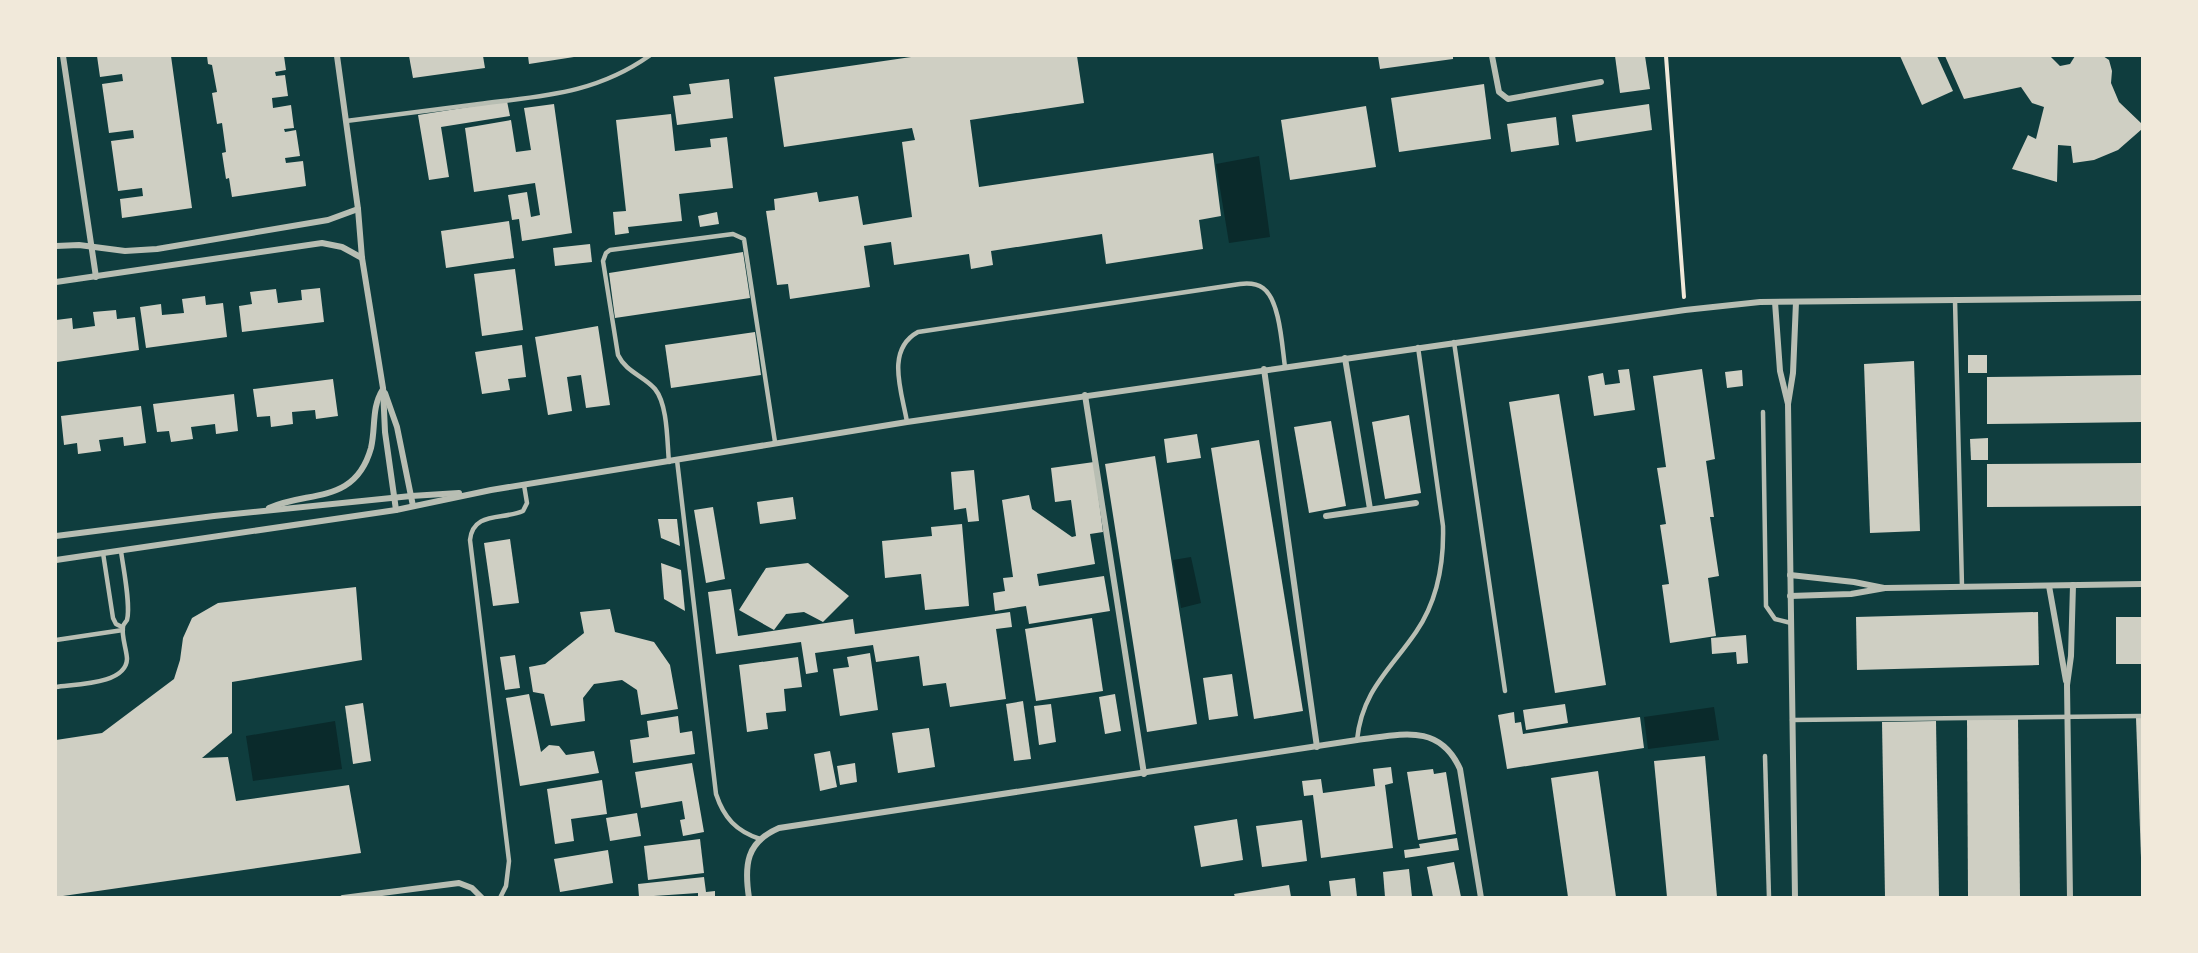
<svg xmlns="http://www.w3.org/2000/svg" width="2198" height="953" font-family="Ubuntu,sans-serif">
<rect width="100%" height="100%" fill="#0f3d3e"/>
<g fill="#0a2a2b">
<path d="M1259,156L1270,237L1229,243L1216,164Z"/>
<path d="M1191,557L1201,603L1181,608L1173,560Z"/>
<path d="M1714,707L1719,740L1648,749L1644,717Z"/>
<path d="M335,721L342,769L253,781L246,736Z"/>
</g>
<g fill="#cfcfc3">
<path d="M97,56H171L192,208L122,218L120,199L143,196L142,188L118,191L111,141L134,138L133,130L109,133L102,84L123,81L122,74L100,77Z"/>
<path d="M207,56H284L286,70L275,72L276,76L285,75L288,96L272,98L273,108L291,105L294,128L284,129L285,132L296,130L300,156L285,158L286,163L303,161L306,186L232,197L229,178L226,179L222,153L226,152L222,123L217,124L212,93L217,92L212,65L208,64Z"/>
<path d="M409,56H483L485,68L413,78Z"/>
<path d="M528,56H574V57L529,64Z"/>
<path d="M918,56H1077L1084,103L970,120L979,187L1213,153L1221,216L1199,220L1203,249L1106,264L1102,234L991,251L993,265L971,269L969,254L894,265L891,242L864,246L870,287L790,299L788,284L777,285L766,211L775,210L774,199L817,192L819,202L858,196L863,225L912,217L902,142L915,140L912,128L784,147L774,77Z"/>
<path d="M1378,56H1453V59L1380,69Z"/>
<path d="M1615,56H1645L1650,89L1620,93Z"/>
<path d="M1900,56H1937L1953,91L1922,105Z"/>
<path d="M1945,56H2050L2060,66L2070,64L2075,56H2103L2109,60L2112,71L2111,83L2119,102L2142,124V129L2118,150L2094,160L2073,163L2071,146L2058,145L2057,182L2012,169L2028,135L2036,139L2044,107L2032,103L2021,87L1964,99Z"/>
<path d="M729,79L733,118L677,125L673,96L691,94L689,84Z"/>
<path d="M1484,84L1491,139L1399,152L1391,98Z"/>
<path d="M507,101L510,116L441,127L449,177L429,180L418,115Z"/>
<path d="M554,104L572,233L522,241L519,219L512,220L508,195L527,192L531,217L540,215L535,183L474,192L465,128L511,120L516,152L531,150L524,108Z"/>
<path d="M1649,104L1652,130L1576,142L1572,115Z"/>
<path d="M1366,106L1376,167L1290,180L1281,120Z"/>
<path d="M671,114L675,151L711,147L710,139L727,137L733,188L679,194L682,221L628,227L629,233L615,235L613,212L626,211L616,120Z"/>
<path d="M1556,117L1559,145L1511,152L1507,124Z"/>
<path d="M717,212L719,224L700,227L698,216Z"/>
<path d="M509,221L514,258L446,268L441,231Z"/>
<path d="M590,244L592,262L555,266L553,248Z"/>
<path d="M743,252L750,298L615,318L609,273Z"/>
<path d="M515,269L523,330L482,336L474,274Z"/>
<path d="M320,288L324,322L242,332L239,306L252,304L250,292L276,289L278,303L302,300L301,290Z"/>
<path d="M205,296L206,305L223,303L227,337L146,348L140,307L161,304L162,315L184,313L182,299Z"/>
<path d="M116,310L117,319L135,317L139,350L57,362L56,320L72,318L73,329L95,326L93,312Z"/>
<path d="M598,326L610,405L586,408L581,375L567,377L572,411L548,415L535,337Z"/>
<path d="M755,332L761,375L671,388L665,345Z"/>
<path d="M522,345L526,377L508,379L510,390L482,394L475,352Z"/>
<rect x="1968" y="355" width="19" height="18"/>
<path d="M1914,361L1920,531L1870,533L1864,364Z"/>
<path d="M1629,369L1635,410L1594,416L1588,376L1603,373L1605,385L1620,383L1618,370Z"/>
<path d="M1702,369L1715,459L1706,461L1714,517H1710L1719,576L1708,578L1716,636L1670,643L1662,585L1669,584L1660,525L1666,524L1657,468L1666,467L1653,376Z"/>
<path d="M1742,370L1743,386L1727,388L1725,372Z"/>
<path d="M2142,375V422L1987,424V377Z"/>
<path d="M333,379L338,416L316,419L315,410L292,412L293,424L271,427L270,416L257,417L253,389Z"/>
<path d="M234,394L238,431L216,434L215,424L191,427L193,439L171,442L169,431L157,432L153,404Z"/>
<path d="M1559,394L1606,685L1555,693L1509,402Z"/>
<path d="M141,406L146,443L124,446L123,437L99,440L101,451L78,454L77,443L64,445L61,416Z"/>
<path d="M1409,415L1421,493L1385,499L1372,422Z"/>
<path d="M1331,421L1346,506L1309,513L1294,427Z"/>
<path d="M1197,434L1201,458L1167,463L1164,439Z"/>
<path d="M1988,438V460H1971L1970,439Z"/>
<path d="M1259,440L1303,711L1254,719L1211,448Z"/>
<path d="M1155,456L1197,724L1147,732L1105,464Z"/>
<path d="M1094,462L1103,532L1090,534L1095,564L1037,574L1039,586L1104,576L1110,611L1029,624L1026,606L995,611L993,593L1005,591L1003,578L1013,577L1002,500L1029,495L1032,509L1072,537L1076,536L1071,500L1055,502L1051,468Z"/>
<path d="M2142,463V506L1987,507V464Z"/>
<path d="M974,470L979,521L968,522L966,508L954,510L951,472Z"/>
<path d="M793,497L796,519L760,524L757,502Z"/>
<path d="M713,507L725,579L706,583L694,510Z"/>
<path d="M658,519H677L680,546L661,538Z"/>
<path d="M962,524L969,606L925,610L921,574L885,578L882,541L932,536L931,527Z"/>
<path d="M510,539L519,603L493,606L484,543Z"/>
<path d="M661,563L681,570L685,611L664,599Z"/>
<path d="M808,563L849,596L823,622L804,612L786,614L774,630L739,610L766,568Z"/>
<path d="M356,587L362,660L232,682V733L202,758L228,757L236,801L349,785L361,853L56,897V740L102,733L174,679L180,660L183,638L192,618L218,603Z"/>
<path d="M731,589L738,636L853,619L855,634L1010,612L1012,627L996,629L1006,699L950,707L946,683L923,686L919,656L876,662L873,645L815,653L818,672L806,674L801,642L716,654L708,592Z"/>
<path d="M610,609L615,632L654,642L670,665L678,709L641,715L637,690L622,680L594,684L583,698L585,721L551,726L544,694L533,692L529,667L545,664L584,633L580,612Z"/>
<path d="M2038,612L2039,665L1857,670L1856,617Z"/>
<rect x="2116" y="617" width="26" height="47"/>
<path d="M1092,618L1103,691L1036,701L1025,629Z"/>
<path d="M1746,635L1748,663L1737,664L1736,652L1712,654L1711,638Z"/>
<path d="M870,653L878,710L840,716L833,669L849,667L847,657Z"/>
<path d="M515,655L520,688L505,690L500,657Z"/>
<path d="M798,657L802,687L784,689L786,711L766,713L768,729L747,732L739,665Z"/>
<path d="M1232,674L1238,716L1209,720L1203,678Z"/>
<path d="M529,694L541,752L549,745L559,746L566,755L594,751L599,773L520,786L506,698Z"/>
<path d="M1115,694L1121,731L1105,734L1099,697Z"/>
<path d="M1023,701L1031,759L1014,761L1006,704Z"/>
<path d="M363,703L371,761L353,764L345,706Z"/>
<path d="M1051,704L1056,742L1039,745L1034,706Z"/>
<path d="M1565,704L1568,723L1526,730L1523,710Z"/>
<path d="M1514,712L1515,723L1521,722L1523,734L1640,717L1644,748L1507,769L1498,715Z"/>
<path d="M678,716L680,733L692,731L695,754L633,763L630,740L649,737L647,721Z"/>
<path d="M2136,718H2142V857H2141Z"/>
<path d="M2018,719L2020,897H1968L1967,720Z"/>
<path d="M1936,721L1939,897H1885L1882,722Z"/>
<path d="M929,728L935,767L898,773L892,733Z"/>
<path d="M830,751L837,787L820,791L814,754Z"/>
<path d="M1705,756L1717,897H1667L1654,761Z"/>
<path d="M692,763L704,832L683,836L680,820L685,819L682,801L641,808L635,772Z"/>
<path d="M855,763L857,782L840,785L837,766Z"/>
<path d="M1391,767L1393,783L1385,785L1393,848L1321,858L1313,795L1304,796L1302,781L1321,779L1323,793L1375,786L1373,769Z"/>
<path d="M1433,769L1434,774L1446,772L1456,834L1418,840L1407,772Z"/>
<path d="M1598,771L1616,897H1568L1551,778Z"/>
<path d="M602,780L607,814L571,819L574,841L555,844L547,789Z"/>
<path d="M637,813L641,836L610,841L606,818Z"/>
<path d="M1237,819L1243,860L1201,867L1194,826Z"/>
<path d="M1302,820L1307,861L1262,867L1256,826Z"/>
<path d="M1457,838L1459,850L1405,858L1404,850L1420,848L1419,844Z"/>
<path d="M700,839L704,873L648,880L644,846Z"/>
<path d="M608,850L613,883L560,892L554,859Z"/>
<path d="M1454,862L1461,897H1433L1427,867Z"/>
<path d="M1409,869L1412,897H1385L1383,872Z"/>
<path d="M704,877L706,892L715,891V897H698V893L639,897L638,884Z"/>
<path d="M1355,878L1357,897H1331L1329,881Z"/>
<path d="M1289,885L1291,897H1235L1234,894Z"/>
</g>
<g fill="none" stroke-linecap="round" stroke-linejoin="round">
<path stroke="#f1e9da" stroke-width="4" d="M1666,56L1684,297"/>
<g stroke="#b8beb3" stroke-width="4.5">
<path d="M346,121C390,115 434,110 479,104C542,96 595,94 649,56"/>
<path d="M1955,300L1962,587"/>
<path d="M1454,342L1505,691"/>
<path d="M1763,412L1766,606L1775,619L1791,623"/>
<path d="M907,422C902,392 885,350 918,332L1240,284C1248,283 1256,283 1263,288C1280,300 1282,346 1285,367"/>
<path d="M677,460L716,794C724,818 736,831 760,839"/>
<path d="M669,462C667,442 668,405 655,389C644,376 626,372 618,355L603,261L606,253L610,250L733,234L744,239L775,442"/>
<path d="M103,553L113,618L116,624L122,627"/>
<path d="M56,640L123,630"/>
<path d="M56,687C74,684 126,685 127,659C127,651 121,635 123,627C123,624 126,622 127,620C131,605 123,567 121,551"/>
<path d="M1792,720L2142,716"/>
<path d="M1357,740C1362,691 1390,670 1416,632C1438,600 1444,563 1443,526L1418,347"/>
<path d="M1765,756L1769,898"/>
<path d="M500,898L506,886L509,861L470,540C473,511 503,520 523,511L527,503L524,485"/>
</g>
<g stroke="#b8beb3" stroke-width="6">
<path d="M63,56L96,277"/>
<path d="M337,56L358,209L362,258L383,388L385,432L396,510"/>
<path d="M1492,56L1499,92L1508,99L1601,82"/>
<path d="M56,246L79,245L125,251L157,249L328,220L358,209"/>
<path d="M56,282L322,243L342,247L362,258"/>
<path d="M1775,302L1780,371L1788,404"/>
<path d="M1345,358L1370,509"/>
<path d="M1264,369L1317,747"/>
<path d="M385,393L397,427L413,506"/>
<path d="M1085,395L1144,774"/>
<path d="M269,508C309,490 355,505 371,448C376,427 371,408 383,389"/>
<path d="M1326,516L1416,503"/>
<path d="M56,536L214,516L411,496L459,493"/>
<path d="M56,560L396,510L491,490L907,422L1685,310L1760,302L2142,298"/>
<path d="M1790,575L1854,582L1884,588"/>
<path d="M2049,586L2066,681"/>
<path d="M1790,596L1851,594L1885,588L2142,584"/>
<path d="M343,898L459,883L472,888L482,898"/>
<path d="M749,898C744,865 746,842 779,828L1357,740C1400,735 1439,722 1460,769L1481,898"/>
<path d="M1795,898L1788,404L1793,373L1796,302"/>
<path d="M2070,898L2067,685L2071,656L2073,585"/>
</g>
</g>
<rect width="2198" height="953" fill="none" stroke="#f1e9da" stroke-width="114"/>
</svg>
